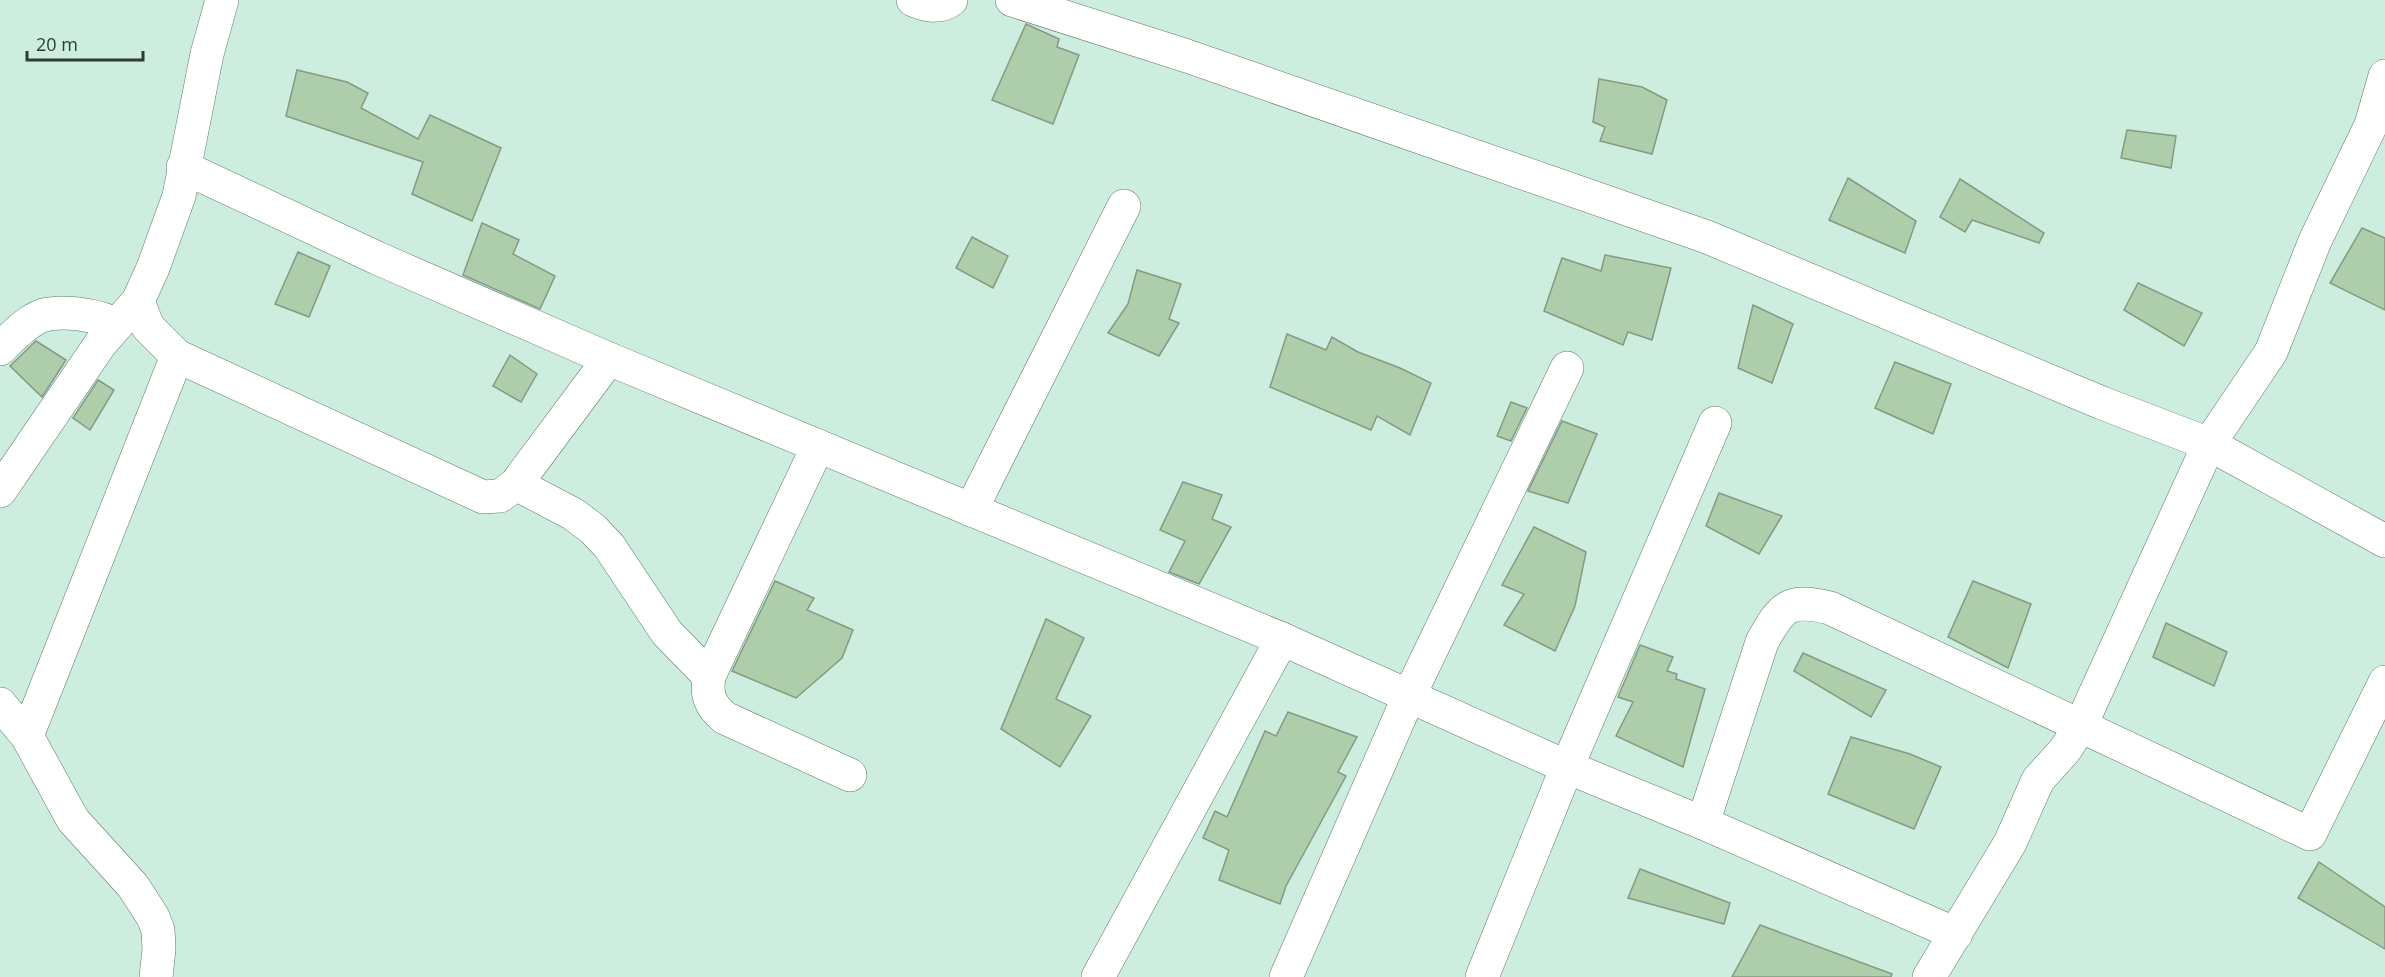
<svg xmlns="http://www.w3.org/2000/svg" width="2385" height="977" font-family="'Open Sans',sans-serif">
<rect width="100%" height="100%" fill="#cdedde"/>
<g fill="#aeceab" stroke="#859983" stroke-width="1.5">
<path d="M1026,24L1059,39L1057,47L1079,55L1053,124L992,100Z"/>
<path d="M297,70L347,82L368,93L361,108L418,139L430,115L501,148L472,221L412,194L423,162L286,116Z"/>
<path d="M1599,79L1642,87L1667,100L1652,154L1600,141L1605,127L1593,122Z"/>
<path d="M2127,130L2176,136L2171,168L2121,158Z"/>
<path d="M1848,178L1916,221L1905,253L1829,220Z"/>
<path d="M1960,179L2044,233L2039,243L1972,220L1965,232L1940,217Z"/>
<path d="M482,223L519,240L513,254L555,276L540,309L463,275Z"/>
<path d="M2362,228L2385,238V310L2330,283Z"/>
<path d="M972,237L1008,256L993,288L956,268Z"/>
<path d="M298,252L330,266L309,317L275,304Z"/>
<path d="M1605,255L1671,268L1652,340L1628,332L1623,345L1544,311L1562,258L1601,271Z"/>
<path d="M1137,270L1181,284L1169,319L1179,323L1159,356L1108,333L1128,304Z"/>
<path d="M2138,283L2202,313L2184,346L2124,310Z"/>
<path d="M1753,305L1793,324L1772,383L1738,368Z"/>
<path d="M1287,334L1326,350L1332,337L1358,352L1400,368L1431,383L1410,435L1377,416L1371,430L1270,387Z"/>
<path d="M36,341L66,360L42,397L10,366Z"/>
<path d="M510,355L537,374L521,402L493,386Z"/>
<path d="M1895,362L1951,384L1933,434L1875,408Z"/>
<path d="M98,380L114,390L90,430L73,418Z"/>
<path d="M1511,402L1527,408L1511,441L1497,436Z"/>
<path d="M1562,421L1597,434L1568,503L1528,491Z"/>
<path d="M1183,482L1222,495L1212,519L1231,527L1199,584L1169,572L1185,541L1160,530Z"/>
<path d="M1719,493L1782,516L1759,554L1706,526Z"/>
<path d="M1534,527L1586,552L1575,606L1555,651L1504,625L1524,594L1502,585Z"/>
<path d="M775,581L814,598L807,610L853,630L842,658L796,698L732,671Z"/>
<path d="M1973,581L2031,604L2008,668L1948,637Z"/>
<path d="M1046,619L1084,638L1056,699L1091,716L1060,767L1001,729Z"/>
<path d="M2166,623L2227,652L2214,686L2153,657Z"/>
<path d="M1640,645L1673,657L1667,671L1677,674L1676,679L1705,689L1683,767L1616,736L1633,702L1618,697Z"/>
<path d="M1803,653L1886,690L1871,717L1794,671Z"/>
<path d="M1288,712L1357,737L1338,772L1346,776L1286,886L1280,904L1219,880L1229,850L1203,838L1215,811L1227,817L1265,731L1276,736Z"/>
<path d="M1851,737L1910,754L1941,767L1914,829L1828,794Z"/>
<path d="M2319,862L2385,907V949L2298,898Z"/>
<path d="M1640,869L1730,903L1724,924L1628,898Z"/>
<path d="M1760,925L1892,974L1891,977H1732Z"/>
</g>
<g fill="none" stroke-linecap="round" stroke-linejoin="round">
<defs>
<g id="minor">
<path d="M913,0C925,5 939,9 951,0"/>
<path d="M1012,0L1187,56L1707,237L2102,403L2209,444L2385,541"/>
<path d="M183,167L377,258L609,359L1282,639L1567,767L1703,823L1956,934"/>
<path d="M138,301L148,327L177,356L483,497L500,496L516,484L609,359"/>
<path d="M0,349C12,337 31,316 49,314C71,311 96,316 117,324"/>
<path d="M818,446L709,676C706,695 710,706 725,718L850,775"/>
<path d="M516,484L573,514L593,529L609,546L667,633L709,676"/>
<path d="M0,491L101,343L138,301L153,268L179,196L207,54L222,0"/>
<path d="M971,510L1124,206"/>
<path d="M0,704L27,736L73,820L133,886L153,917L158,930L159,949L156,977"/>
<path d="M27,736L177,356"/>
<path d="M1703,823L1762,642C1782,606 1788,598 1830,608L2310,834L2385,682"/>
<path d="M1098,977L1282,639"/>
<path d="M1286,977L1409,696L1567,368"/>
<path d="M1482,977L1567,767L1715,423"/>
<path d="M1929,977L2010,843L2038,780L2065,750L2080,727L2209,444L2271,352L2315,241L2371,125L2385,76"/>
</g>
</defs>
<use href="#minor" stroke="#5c796c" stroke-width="34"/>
<use href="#minor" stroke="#fff" stroke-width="33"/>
</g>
<path d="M27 51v9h116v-9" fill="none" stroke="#2f3c36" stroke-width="3"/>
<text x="36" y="51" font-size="18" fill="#2f3c36" stroke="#cdedde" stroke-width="4.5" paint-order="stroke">20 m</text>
</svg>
